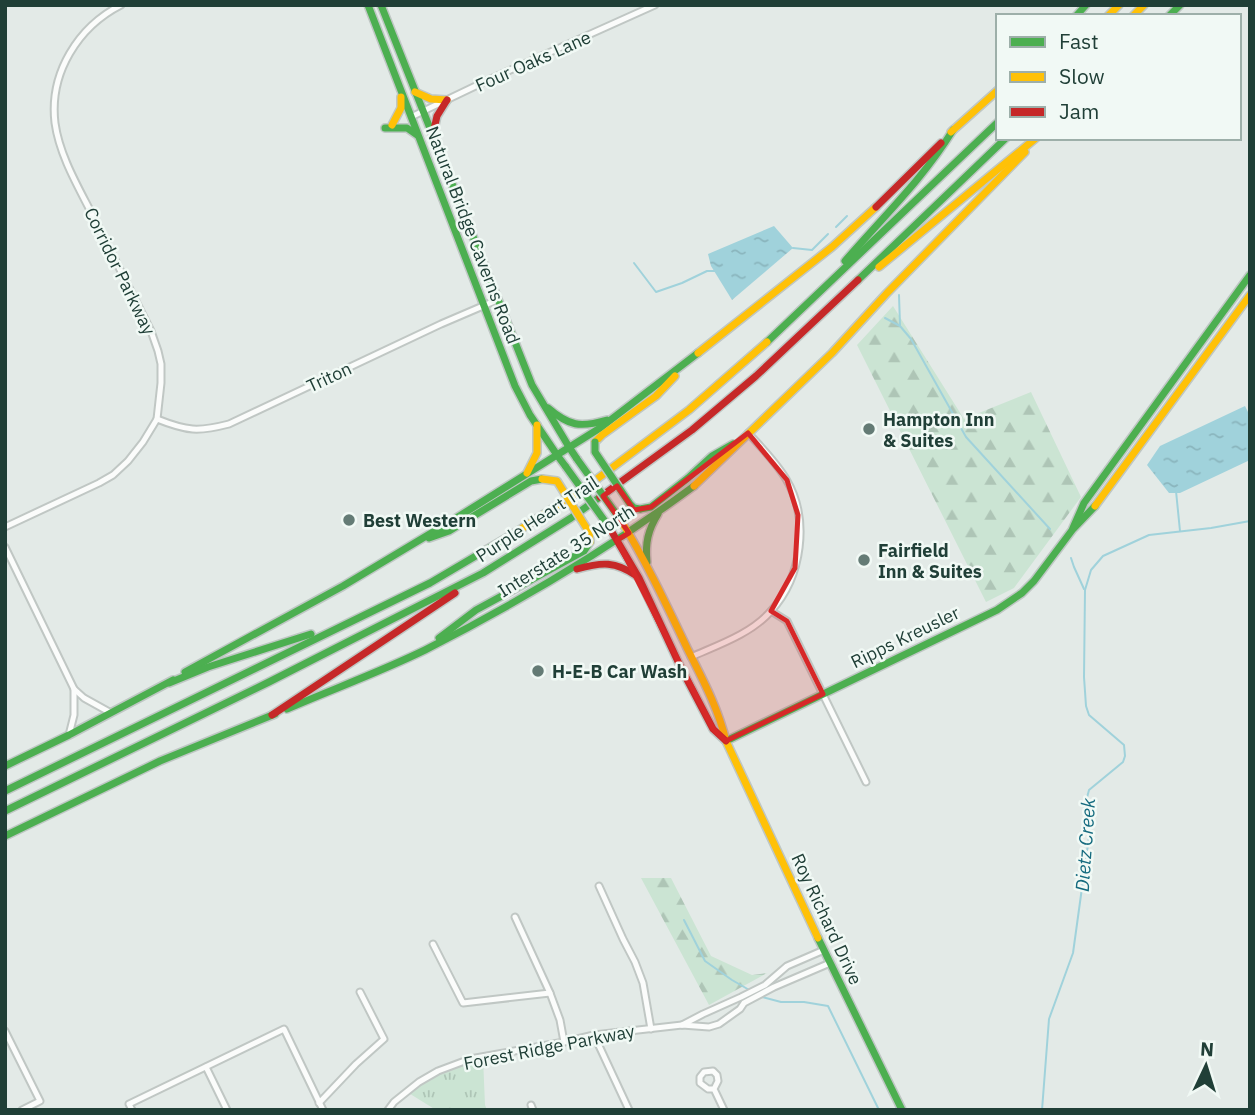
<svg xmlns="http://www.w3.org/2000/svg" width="1255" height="1115" font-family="'IBM Plex Sans',sans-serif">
<defs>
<pattern id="forest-firs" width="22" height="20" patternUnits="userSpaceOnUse" patternTransform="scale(1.75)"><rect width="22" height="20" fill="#cbe4d3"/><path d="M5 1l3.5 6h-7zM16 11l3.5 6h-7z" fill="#aec5b6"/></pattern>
<pattern id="park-tufts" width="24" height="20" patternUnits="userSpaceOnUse" patternTransform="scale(1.75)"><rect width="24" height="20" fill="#cbe4d3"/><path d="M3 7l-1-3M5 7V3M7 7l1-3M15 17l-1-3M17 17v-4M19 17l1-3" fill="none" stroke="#aec5b6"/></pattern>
<pattern id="water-ripples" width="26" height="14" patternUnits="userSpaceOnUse" patternTransform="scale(1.75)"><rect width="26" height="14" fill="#a0d2db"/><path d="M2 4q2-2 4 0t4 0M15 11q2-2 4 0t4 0" fill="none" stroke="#8ab5bd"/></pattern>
</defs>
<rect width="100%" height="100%" fill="#e3eae7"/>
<g fill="url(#forest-firs)">
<path d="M893,306L964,419L1031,392L1081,497L1014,588L986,602L857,345Z"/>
<path d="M641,878H671L711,956L752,975L767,973L709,1005Z"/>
</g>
<path fill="url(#park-tufts)" d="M483,1057L485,1105L487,1110H436L407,1092L438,1071Z"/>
<g fill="url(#water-ripples)">
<path d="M774,226L793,248L732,300L711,266L708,254Z"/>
<path d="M1245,406L1250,416V460L1180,493H1169L1147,465L1160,446Z"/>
</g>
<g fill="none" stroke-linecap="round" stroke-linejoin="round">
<g stroke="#a0d2db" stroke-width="2">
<path d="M836,227L847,216"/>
<path d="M793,248L812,250L828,234"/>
<path d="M634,263L656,292L682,283L707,271H716"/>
<path d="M899,295L900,325"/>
<path d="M885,318L900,326L911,339L966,437L1050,529"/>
<path d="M1176,491L1180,531"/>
<path d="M1071,558L1074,567L1084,589"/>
<path d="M684,920L705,961L732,980L751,991"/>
<path d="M762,997L781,1002H804L828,1006L879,1110"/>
<path d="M1042,1110L1049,1019L1073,953L1089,837L1084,809L1089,790L1123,762L1125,756L1124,745L1089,715L1086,706L1084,677L1085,590L1091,570L1103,556L1149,535L1211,528L1250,521"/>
</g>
<defs>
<g id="street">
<path d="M411,117L486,81L655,5"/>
<path d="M157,419C187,431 198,432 229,424L441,324L497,300"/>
<path d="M5,527L99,483L113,475L128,461L143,442L157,419L161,383V364L158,351L151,331C133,296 116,261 98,226C82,193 60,159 55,123C49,73 78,27 121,5"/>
<path d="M5,547L74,689L84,698L111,713"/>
<path d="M771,611L787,621L866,782"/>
<path d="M691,657C718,645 751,634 771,611C802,577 810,519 786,479C776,462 762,448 748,433"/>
<path d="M69,735L74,715V689"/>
<path d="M599,886L623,939L635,962L643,983L651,1029"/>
<path d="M515,917L550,993L560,1020L564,1042"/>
<path d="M433,944L463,1003L550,993"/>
<path d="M682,1025L703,1014L741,997L765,985L787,966L824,950"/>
<path d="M5,1031L40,1101L22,1110"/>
<path d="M594,1035L629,1110"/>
<path d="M206,1067L227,1110"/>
<path d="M714,1089H708L700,1083V1077L704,1072L713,1071L717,1075L718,1081L714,1089L724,1110"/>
<path d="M319,1103L356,1064L384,1039L360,992"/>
<path d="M531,1105L533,1110"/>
<path d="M132,1110L129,1104L284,1029L323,1110"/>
<path d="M388,1110L394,1102L419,1082L438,1071L470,1059L564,1042L594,1035L682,1025L709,1027L719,1024L740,1009L744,1003L774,987L830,963"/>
</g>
<g id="fast">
<path d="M368,5L515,386L530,415L557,455"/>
<path d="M381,5L532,385L569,447"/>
<path d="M1076,16L1086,5"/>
<path d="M1169,16L1180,5"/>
<path d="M385,128H407L417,135"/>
<path d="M845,261C882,218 923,179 953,130"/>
<path d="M858,280L1006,138"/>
<path d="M767,342L998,122"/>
<path d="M548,408C569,426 580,428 607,420"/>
<path d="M569,447L577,459"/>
<path d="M557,455L566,467"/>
<path d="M640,509L651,507L688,478L712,456L733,444"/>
<path d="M1073,528L1084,503L1250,275"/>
<path d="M429,538L449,531L531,481L542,479"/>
<path d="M647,562C645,543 648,530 658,514"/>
<path d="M439,638L476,610L584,551L590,542"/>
<path d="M185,672L343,586L453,520L600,428L698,353"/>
<path d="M169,683L208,667L311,634"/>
<path d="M287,709C333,689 380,672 425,650C519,602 609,549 694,486"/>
<path d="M726,741L997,610L1022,593L1034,581L1073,529L1095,506"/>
<path d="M5,766L69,735L173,680"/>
<path d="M5,791L430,583L518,531"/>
<path d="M5,811L269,682L483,573L571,518L600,497"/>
<path d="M5,836L160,761L275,714"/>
<path d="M818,938L902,1110"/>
</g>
<g id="slow">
<path d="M1108,16L1119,5"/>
<path d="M1133,16L1144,5"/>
<path d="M415,92L431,99L447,100"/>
<path d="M392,125L401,108V97"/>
<path d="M951,132L998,90"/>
<path d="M879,267L1036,138"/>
<path d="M698,353L832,247L876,207"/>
<path d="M595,442L602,435L656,396L675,376"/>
<path d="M527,473L537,453V425"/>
<path d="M694,486L832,353L887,293L1025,152"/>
<path d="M1095,506L1250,295"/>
<path d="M620,519C646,561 667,606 688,650C703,680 718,708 726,741L818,938"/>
<path d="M518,531L589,485L689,410L767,342"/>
</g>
<g id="jam">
<path d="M433,134L437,116L447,100"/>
<path d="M876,207L941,143"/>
<path d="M600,497L692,430L756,376L858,280"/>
<path d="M609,527L639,578L681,668L713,729L726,741"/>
<path d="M577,569C602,562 615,561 637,576"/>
<path d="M272,715L455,593"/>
</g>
</defs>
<use href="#street" stroke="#c0c7c4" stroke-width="9"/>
<use href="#fast" stroke="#bfc7c4" stroke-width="10"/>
<use href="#slow" stroke="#bfc7c4" stroke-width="10"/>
<use href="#jam" stroke="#bfc7c4" stroke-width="10"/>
<use href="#street" stroke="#fbfcfb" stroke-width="5"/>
<use href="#fast" stroke="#4caf50" stroke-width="7"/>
<use href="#slow" stroke="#ffc107" stroke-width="7"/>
<use href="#jam" stroke="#c62828" stroke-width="7"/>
<defs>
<g id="fast-bridge">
<path d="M595,442V452L630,504L634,508L640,509"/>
<path d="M577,459L620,519"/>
<path d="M566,467L609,527"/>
</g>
<path id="slow-bridge" d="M542,479L557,481L589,532L590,542"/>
</defs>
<use href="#fast-bridge" stroke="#bfc7c4" stroke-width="10" stroke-linecap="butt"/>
<use href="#slow-bridge" stroke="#bfc7c4" stroke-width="10" stroke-linecap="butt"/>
<use href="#fast-bridge" stroke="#4caf50" stroke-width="7"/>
<use href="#slow-bridge" stroke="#ffc107" stroke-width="7"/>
</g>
<path fill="#d62828" fill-opacity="0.2" stroke="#d62828" stroke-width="5" stroke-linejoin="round" d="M748,433L787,480L798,515L795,568L771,611L787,621L823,694L726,741L713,729L617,540L629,533L603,496L617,486L634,510L651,507Z"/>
<g fill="#647b75" stroke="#f1f9f5" stroke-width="2.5">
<circle cx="869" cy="429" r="7"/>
<circle cx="349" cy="520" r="7"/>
<circle cx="864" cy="560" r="7"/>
<circle cx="538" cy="671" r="7"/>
</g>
<g text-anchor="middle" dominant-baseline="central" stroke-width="5" stroke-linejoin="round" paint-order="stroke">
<g font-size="18" fill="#203f37" stroke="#f1f9f5">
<text transform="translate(533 61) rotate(-24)">Four Oaks Lane</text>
<text transform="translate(473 235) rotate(69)">Natural Bridge Caverns Road</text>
<text transform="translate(120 271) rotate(64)">Corridor Parkway</text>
<text transform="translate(329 377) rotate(-25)">Triton</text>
<text transform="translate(537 519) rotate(-33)">Purple Heart Trail</text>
<text transform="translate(566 551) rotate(-32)">Interstate 35 North</text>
<text transform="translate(905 637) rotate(-26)">Ripps Kreusler</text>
<text transform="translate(827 919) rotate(65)">Roy Richard Drive</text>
<text transform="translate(549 1047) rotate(-11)">Forest Ridge Parkway</text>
</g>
<g font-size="18" font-weight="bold" fill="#203f37" stroke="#f1f9f5" text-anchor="start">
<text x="883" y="419">Hampton Inn<tspan x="883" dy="21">&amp; Suites</tspan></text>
<text x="363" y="520">Best Western</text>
<text x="878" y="550">Fairfield<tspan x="878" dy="21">Inn &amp; Suites</tspan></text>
<text x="552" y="671">H-E-B Car Wash</text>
</g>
<g font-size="19" font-style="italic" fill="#156b7f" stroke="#f1f9f5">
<text transform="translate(1085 845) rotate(-86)">Dietz Creek</text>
</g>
</g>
<rect width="1255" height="1115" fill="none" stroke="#203f37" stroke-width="14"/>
<rect x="996" y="14" width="245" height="126" fill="#f1f9f5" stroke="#9dafa9" stroke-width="2"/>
<rect x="1010" y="37" width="35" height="10" fill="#4caf50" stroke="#9dafa9" stroke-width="2"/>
<text x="1059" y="49" font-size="21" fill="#203f37">Fast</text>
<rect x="1010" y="72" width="35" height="10" fill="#ffc107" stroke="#9dafa9" stroke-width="2"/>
<text x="1059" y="84" font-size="21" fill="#203f37">Slow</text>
<rect x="1010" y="107" width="35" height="10" fill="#c62828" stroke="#9dafa9" stroke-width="2"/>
<text x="1059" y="119" font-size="21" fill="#203f37">Jam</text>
<g transform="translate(1206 1066) rotate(4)" stroke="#f1f9f5" stroke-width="5" paint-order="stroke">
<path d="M0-5L12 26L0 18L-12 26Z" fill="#203f37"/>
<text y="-10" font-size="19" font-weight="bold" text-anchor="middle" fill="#203f37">N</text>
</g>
</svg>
